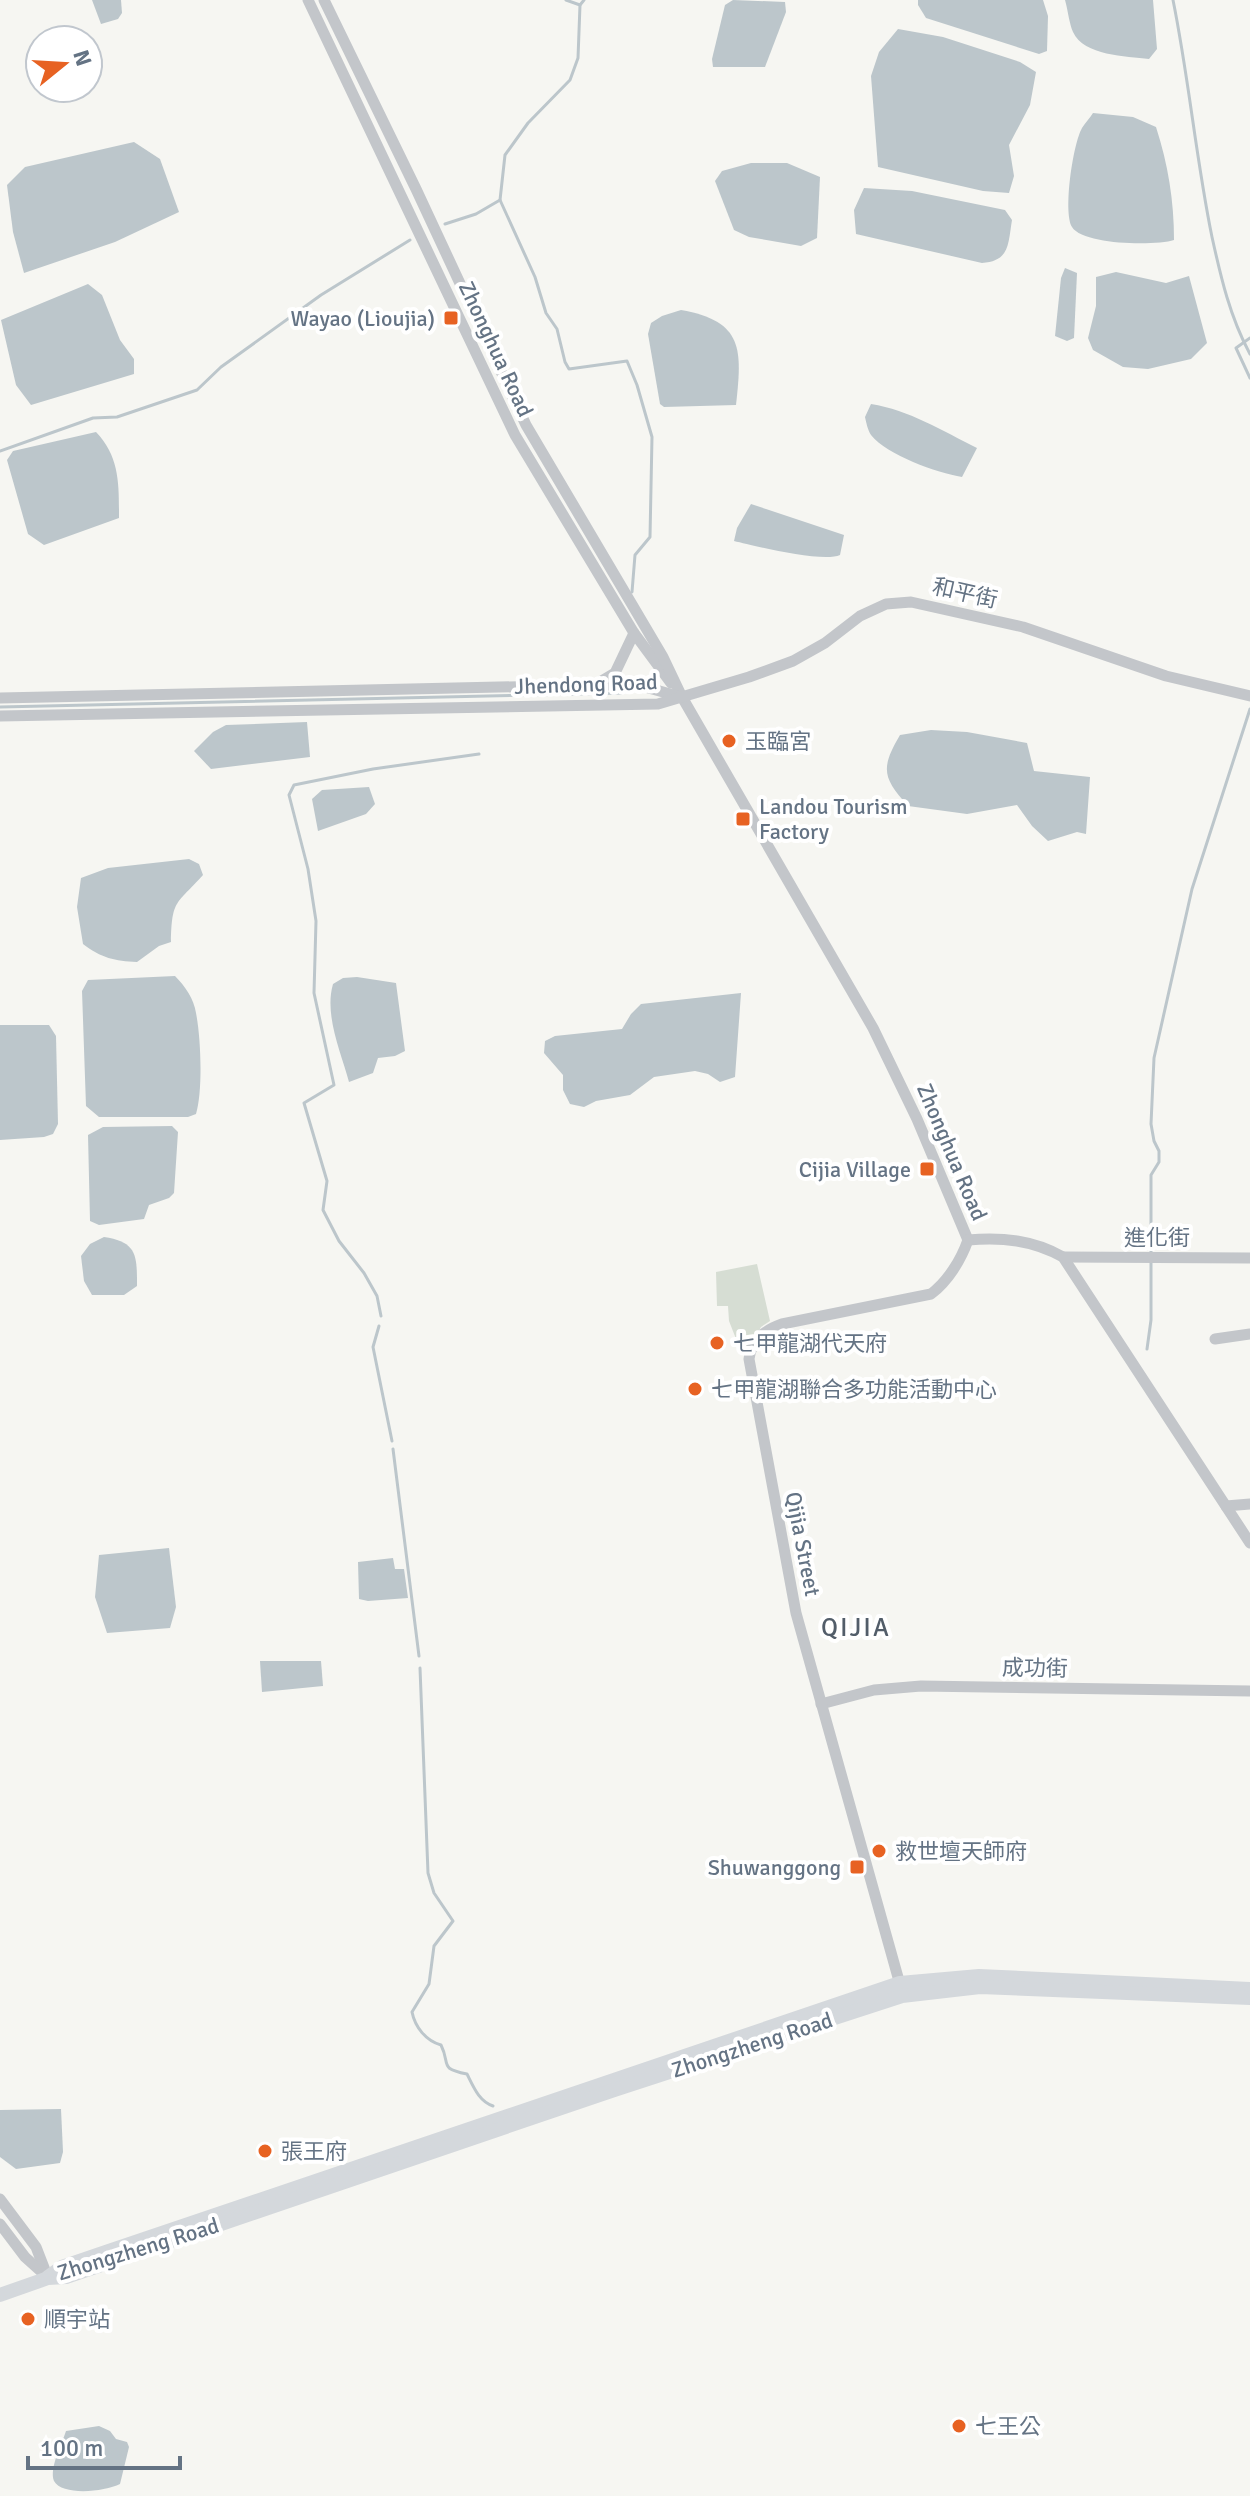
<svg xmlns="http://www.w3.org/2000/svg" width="1250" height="2496" font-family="Signika,'Noto Sans TC',sans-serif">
<rect width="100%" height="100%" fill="#f6f6f2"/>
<path fill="#d6ddd3" d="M757,1264L770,1321L761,1327L750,1347L740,1349L729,1321L728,1306H717L716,1272Z"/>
<g fill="#bcc6cb">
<path d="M92,0H121L122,13L118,19L101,24Z"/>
<path d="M733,0L785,2L786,12L765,67H713L712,59L725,5Z"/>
<path d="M918,0H1043L1048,16L1047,51L1039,54L926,18L918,5Z"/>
<path d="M1065,0H1153L1157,49L1149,59C1126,56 1084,56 1073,32C1069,23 1068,10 1065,0Z"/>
<path d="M898,29L943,37L1020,62L1036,72L1030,105L1009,145L1014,176L1009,193L983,191L878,167L871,76L879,52Z"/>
<path d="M1093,113L1133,117L1156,127C1168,164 1174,201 1174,240C1155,246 1083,245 1072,227C1063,211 1073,144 1082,128C1085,123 1090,118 1093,113Z"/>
<path d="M134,142L160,159L179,212L115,242L24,273L13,232L7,185L25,167Z"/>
<path d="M751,163H787L820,177L817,238L801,246L749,237L734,230L715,181L722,171Z"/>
<path d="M864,188L912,191L1005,210L1012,220C1008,244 1010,261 982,263L856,234L854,210Z"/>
<path d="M1065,268L1077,273L1074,338L1067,341L1055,336L1061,278Z"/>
<path d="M1116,272L1166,283L1189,276L1207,343L1191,359L1148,369L1123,367L1093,350L1088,338L1096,306V277Z"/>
<path d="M88,284L102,295L120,340L134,359V374L31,405L16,385L1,320Z"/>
<path d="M681,310C744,321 742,350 736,405L664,407L660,404L648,334L651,323L662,316Z"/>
<path d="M871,404C909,410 943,431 977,448L962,477C937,473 887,455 871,435C868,431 866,422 865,417Z"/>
<path d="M96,432C120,457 119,485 119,518L44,545L28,534L7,460L13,451Z"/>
<path d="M751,504L844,535L840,555C823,563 755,546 734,541L737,528Z"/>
<path d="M307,722L310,757L211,769L194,751L213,732L226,725Z"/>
<path d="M931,730L967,732L1027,743L1034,771L1090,777L1086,834L1077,832L1048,841L1032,826L1017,805L967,814L908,806C883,778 880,769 900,735Z"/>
<path d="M369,787L375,804L366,814L318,831L312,799L322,790Z"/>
<path d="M189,859L199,864L203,875C176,905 172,899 171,942L159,946L137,962C115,961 101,958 83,944L77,907L81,878L108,868Z"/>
<path d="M175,976C185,986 194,999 196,1013C201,1038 203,1091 196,1114L188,1117H99L86,1106L82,991L88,980Z"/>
<path d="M357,977L396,983L405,1051L395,1056L378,1058L373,1073L349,1082C341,1052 324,1015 333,984L343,978Z"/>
<path d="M741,993L735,1077L720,1082L708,1074L695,1071L654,1077L630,1095L596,1101L584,1107L570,1104L563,1090V1075L544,1053L545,1041L555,1036L622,1029L631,1014L641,1004Z"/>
<path d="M0,1025H49L56,1036L58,1124L53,1134L44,1137L0,1140Z"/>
<path d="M172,1126L178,1132L174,1193L169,1198L149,1205L144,1219L99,1225L90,1221L88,1135L103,1127Z"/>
<path d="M104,1237C137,1242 137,1255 137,1286L124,1295H92L84,1281L81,1256L90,1244Z"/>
<path d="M169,1548L176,1607L170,1628L107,1633L95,1597L99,1555Z"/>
<path d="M393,1558L395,1569H404L408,1598L368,1601L359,1599L358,1562Z"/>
<path d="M260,1661H321L323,1686L262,1692Z"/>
<path d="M61,2109L63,2152L60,2163L16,2169L0,2157V2110Z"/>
<path d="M99,2426L110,2431L116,2439L127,2442L129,2447L120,2484C104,2492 62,2496 54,2481C49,2468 62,2444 66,2431Z"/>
</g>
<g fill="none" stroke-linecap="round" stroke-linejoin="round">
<g stroke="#bcc6cb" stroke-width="3">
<path d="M566,0L580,5"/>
<path d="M1173,0C1189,79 1196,159 1212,237C1221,278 1230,317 1250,354"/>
<path d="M500,200L535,277L546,313L557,329L565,362L569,369L627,361L637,385L652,437L650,537L635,555L632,592"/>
<path d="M445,224L476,214L500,200L505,155L528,123L570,80L578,58L580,5L584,0"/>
<path d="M1250,338L1236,348L1250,378"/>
<path d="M0,451L93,418L117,417L197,390L221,367L321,295L410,240"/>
<path d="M0,707L621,693"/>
<path d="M1151,1254V1175L1159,1162V1151L1154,1141L1151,1124L1154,1058L1192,889L1250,709"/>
<path d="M381,1316L377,1296L364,1273L339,1241L323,1210L327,1181L304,1103L334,1085L314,993L316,921L308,869L289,795L294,785L373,769L479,754"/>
<path d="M379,1326L373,1347L392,1441"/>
<path d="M1147,1349L1151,1320V1261"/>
<path d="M393,1449L419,1656"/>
<path d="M420,1668L428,1873L434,1893L453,1921L434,1946L429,1984L412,2012C415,2027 426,2041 441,2045C451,2065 438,2068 467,2074C474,2088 479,2101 493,2106"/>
</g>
<g stroke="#c3c6ca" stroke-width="11">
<path d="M308,0L515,435L634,633L671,683"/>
<path d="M324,0L416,189L526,425L663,657L682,697L873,1028L917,1119L968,1240"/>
<path d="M595,685L615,673L634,633"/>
<path d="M0,698L595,685H638L681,697"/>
<path d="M0,716L658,704L749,677L793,661L825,643L860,616L886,604L911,602L1023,627L1166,676L1250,696"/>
<path d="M968,1240C1002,1237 1033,1240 1063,1257L1250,1543"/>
<path d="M1063,1257L1250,1258"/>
<path d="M1215,1339L1250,1334"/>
<path d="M1226,1506L1250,1504"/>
<path d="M821,1704L874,1690L921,1686L1250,1691"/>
<path d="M901,1988L796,1613L749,1359C751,1341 765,1330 782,1324L931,1294C948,1281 961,1260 968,1240"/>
<path d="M0,2199L36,2247L48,2278"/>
<path d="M0,2224L25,2257L45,2275"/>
</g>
<g stroke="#d4d8dc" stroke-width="14">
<path d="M48,2277L62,2267L106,2252L900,1983L979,1976L1250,1989"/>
<path d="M0,2295L48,2278L66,2277L614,2090L902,1996L980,1987L1250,1998"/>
</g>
</g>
<g fill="#e76222" stroke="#fff" stroke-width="3">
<rect x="443" y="310" width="16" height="16" rx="4"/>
<circle cx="729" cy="741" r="8"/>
<rect x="735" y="811" width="16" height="16" rx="4"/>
<rect x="919" y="1161" width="16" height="16" rx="4"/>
<circle cx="717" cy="1343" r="8"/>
<circle cx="695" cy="1389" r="8"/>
<circle cx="879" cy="1851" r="8"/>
<rect x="849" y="1859" width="16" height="16" rx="4"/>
<circle cx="265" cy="2151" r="8"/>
<circle cx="28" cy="2319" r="8"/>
<circle cx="959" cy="2426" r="8"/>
</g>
<g text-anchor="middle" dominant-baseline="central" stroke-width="8" stroke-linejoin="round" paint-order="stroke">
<g font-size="22" fill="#647384" stroke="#fff" text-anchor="start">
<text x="435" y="318" text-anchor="end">Wayao (Lioujia)</text>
<text x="745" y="741">玉臨宮</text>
<text x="759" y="806">Landou Tourism<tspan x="759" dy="25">Factory</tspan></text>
<text x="911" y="1169" text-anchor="end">Cijia Village</text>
<text x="733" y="1343">七甲龍湖代天府</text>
<text x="711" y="1389">七甲龍湖聯合多功能活動中心</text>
<text x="895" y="1851">救世壇天師府</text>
<text x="841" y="1867" text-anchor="end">Shuwanggong</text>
<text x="281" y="2151">張王府</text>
<text x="44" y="2319">順宇站</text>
<text x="975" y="2426">七王公</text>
</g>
<g font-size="22" fill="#647384" stroke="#fff">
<text transform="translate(496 349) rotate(65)">Zhonghua Road</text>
<text transform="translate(965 593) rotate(13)">和平街</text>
<text transform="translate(586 684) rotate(-2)">Jhendong Road</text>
<text transform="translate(952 1152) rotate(67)">Zhonghua Road</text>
<text x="1157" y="1237">進化街</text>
<text transform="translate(803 1544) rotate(79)">Qijia Street</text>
<text transform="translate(1035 1668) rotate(1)">成功街</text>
<text transform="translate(752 2045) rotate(-18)">Zhongzheng Road</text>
<text transform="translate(138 2249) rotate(-17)">Zhongzheng Road</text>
</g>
<g font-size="26" letter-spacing="2" fill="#525d69" stroke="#fff">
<text x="856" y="1628">QIJIA</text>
</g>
</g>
<g transform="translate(64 64) rotate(72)"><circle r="38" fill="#ffffff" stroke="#c1c7ce" stroke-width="2"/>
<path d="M0-6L14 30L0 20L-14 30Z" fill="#e76222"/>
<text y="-12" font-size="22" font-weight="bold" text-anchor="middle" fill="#647384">N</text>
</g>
<path d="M28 2456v12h152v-12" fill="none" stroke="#647384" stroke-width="4"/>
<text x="40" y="2456" font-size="24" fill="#647384" stroke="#ffffff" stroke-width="6" paint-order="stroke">100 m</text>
</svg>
